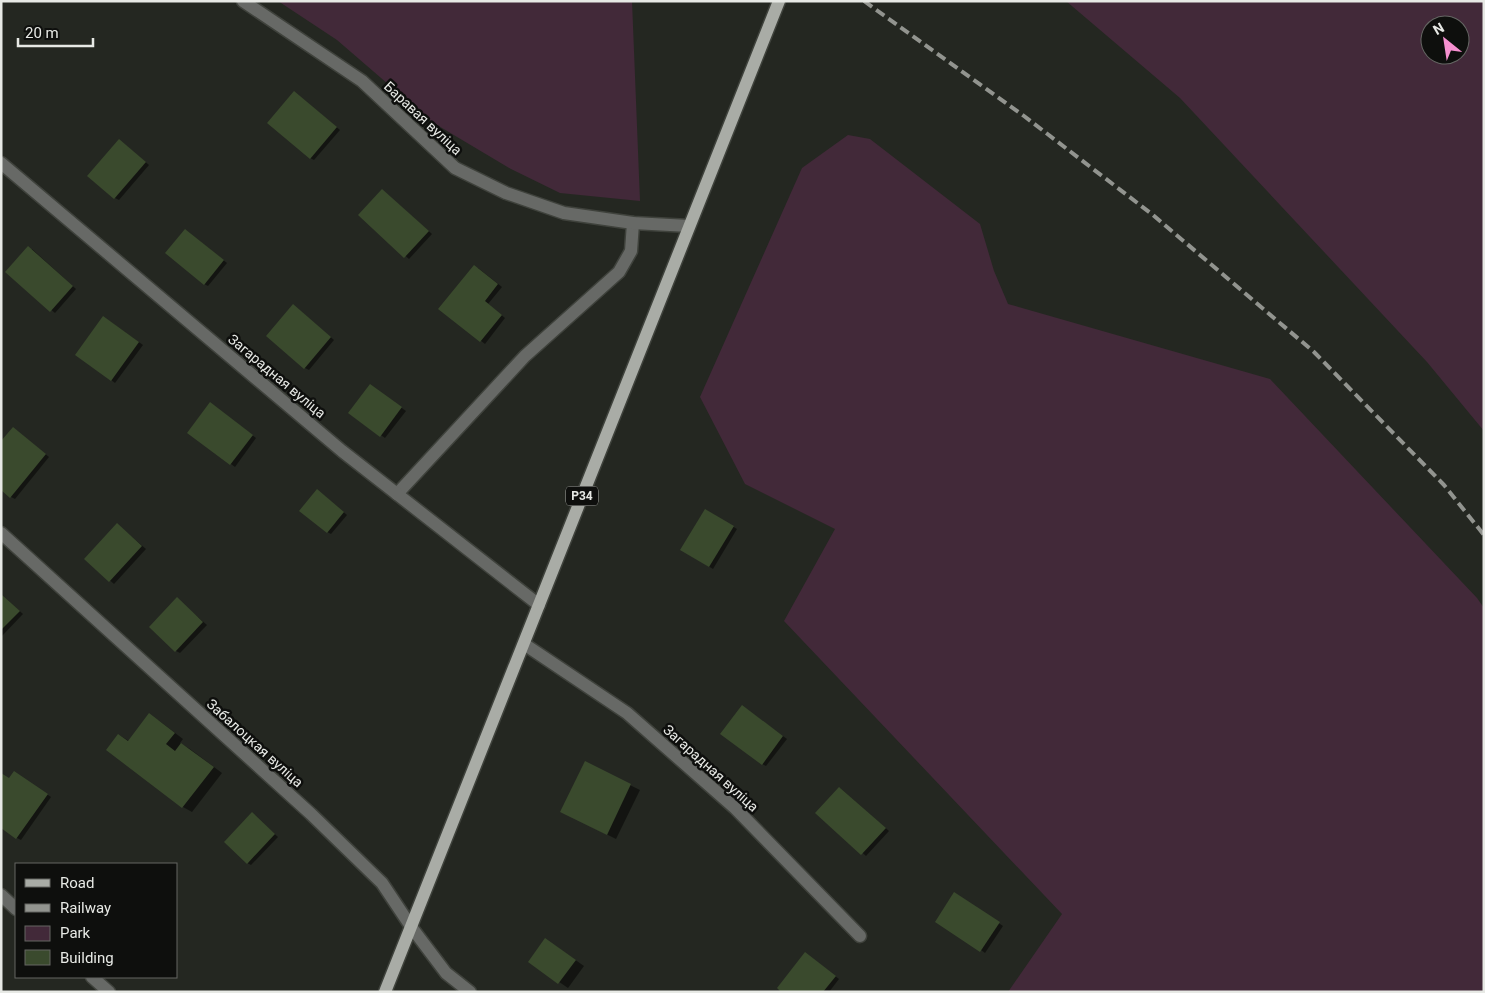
<svg xmlns="http://www.w3.org/2000/svg" width="1485" height="993" font-family="Roboto,sans-serif">
<rect width="100%" height="100%" fill="#242721"/>
<g fill="#422939" fill-rule="evenodd">
<path d="M278,1H632L640,201L560,193L511,169L432,122L337,40Z"/>
<path d="M1066,1H1484V431L1427,362L1180,98ZM1430,25H1460V55H1430Z"/>
<path d="M848,135L870,139L980,224L994,271L1008,304L1270,379L1477,598L1484,608V992H1008L1062,914L784,621L835,529L745,484L700,397L802,168Z"/>
</g>
<g fill="#0007">
<path d="M298,95L340,130L314,160L310,158Z"/>
<path d="M123,143L149,165L119,200L115,198Z"/>
<path d="M382,190L432,234L409,259L360,215Z"/>
<path d="M186,230L227,263L208,286L204,284Z"/>
<path d="M32,249L76,289L55,313L6,272Z"/>
<path d="M478,268L502,287L488,304L505,318L485,344L440,309Z"/>
<path d="M297,308L334,340L309,370L305,368Z"/>
<path d="M108,320L143,345L115,383L111,380Z"/>
<path d="M374,388L406,411L385,438L350,413Z"/>
<path d="M214,406L256,438L235,467L189,433Z"/>
<path d="M17,431L49,457L15,499L11,497Z"/>
<path d="M321,493L347,515L331,534L327,532Z"/>
<path d="M706,510L737,529L713,569L682,550Z"/>
<path d="M118,525L146,549L114,584L86,559Z"/>
<path d="M1,594L23,614L1,637Z"/>
<path d="M177,599L207,625L180,653L176,651Z"/>
<path d="M746,709L787,739L766,766L762,764Z"/>
<path d="M158,720L183,739L180,743L190,749L222,773L192,812L183,807L108,750L119,735L129,741Z"/>
<path d="M585,763L640,790L616,839L570,816Z"/>
<path d="M19,775L51,797L21,840L17,838L10,779Z"/>
<path d="M840,788L889,831L866,856L817,813Z"/>
<path d="M252,814L278,837L251,865L247,863Z"/>
<path d="M959,896L1003,926L985,953L981,950Z"/>
<path d="M554,945L584,966L568,988L530,962Z"/>
<path d="M809,956L839,979L829,992H783Z"/>
</g>
<g fill="#3a4a2d">
<path d="M294,91L337,127L310,159L267,123Z"/>
<path d="M119,139L146,162L114,199L87,176Z"/>
<path d="M382,189L429,231L404,258L358,215Z"/>
<path d="M185,229L224,260L204,285L165,253Z"/>
<path d="M28,246L73,286L50,312L5,272Z"/>
<path d="M474,265L498,284L485,301L502,315L480,342L438,309Z"/>
<path d="M293,304L331,337L304,369L266,336Z"/>
<path d="M103,316L139,342L111,381L75,355Z"/>
<path d="M370,384L402,407L380,437L348,413Z"/>
<path d="M210,402L253,435L230,465L187,433Z"/>
<path d="M13,427L46,454L10,498L1,490V441Z"/>
<path d="M317,489L344,512L327,533L299,511Z"/>
<path d="M705,509L734,526L709,567L680,550Z"/>
<path d="M117,523L142,546L109,582L84,559Z"/>
<path d="M1,594L20,611L1,630Z"/>
<path d="M177,597L203,622L175,652L149,627Z"/>
<path d="M742,705L783,736L762,765L720,734Z"/>
<path d="M149,713L175,733L166,744L175,751L181,743L214,767L182,808L106,750L118,734L128,741Z"/>
<path d="M585,761L631,784L607,835L560,812Z"/>
<path d="M14,771L48,794L16,839L1,828V773L9,778Z"/>
<path d="M839,787L886,828L861,855L815,813Z"/>
<path d="M252,812L275,834L247,864L224,842Z"/>
<path d="M954,892L1000,922L980,952L935,922Z"/>
<path d="M545,938L576,960L558,984L528,962Z"/>
<path d="M805,952L836,976L823,992H781L777,988Z"/>
</g>
<g fill="none" stroke-linecap="round" stroke-linejoin="round">
<defs>
<path id="lane" d="M397,494L525,356L619,272L631,251L633,223"/>
<g id="street">
<path d="M243,1L362,81L455,168L506,193L564,213L633,223L689,226"/>
<path d="M1,163L342,451L539,605"/>
<path d="M1,533L311,814L382,883L412,928L446,973L470,992"/>
<path d="M524,644L627,713L735,808L860,936"/>
<path d="M1,895L16,909"/>
<path d="M92,977L109,992"/>
</g>
<path id="primary" d="M385,992L779,1"/>
</defs>
<use href="#lane" stroke="#3f423c" stroke-width="15"/>
<use href="#street" stroke="#3f423c" stroke-width="15"/>
<use href="#primary" stroke="#3f423c" stroke-width="15"/>
<use href="#lane" stroke="#676966" stroke-width="12"/>
<use href="#street" stroke="#676966" stroke-width="12"/>
<use href="#primary" stroke="#a9aca6" stroke-width="12"/>
<path stroke="#92948f" stroke-width="4" stroke-dasharray="10 5" stroke-linecap="butt" d="M864,1L1024,116L1153,215L1314,352L1444,485L1484,535"/>
</g>
<g text-anchor="middle" dominant-baseline="central" stroke-width="5" stroke-linejoin="round" paint-order="stroke">
<rect fill="#0e0f0d" stroke="#a6a8a4" stroke-width="1" x="566" y="486.5" width="32" height="19" rx="4"/>
<g font-size="12" font-weight="bold" fill="#e7e9e5">
<text x="582" y="496">Р34</text>
</g>
<g font-size="14" fill="#e7e9e5" stroke="#0e0f0d">
<text transform="translate(423 118) rotate(43)">Баравая вуліца</text>
<text transform="translate(277 376) rotate(40)">Загарадная вуліца</text>
<text transform="translate(255 743) rotate(42)">Забалоцкая вуліца</text>
<text transform="translate(711 768) rotate(42)">Загарадная вуліца</text>
</g>
</g>
<rect width="1485" height="993" fill="none" stroke="#e7e9e5" stroke-width="5"/>
<rect x="15" y="863" width="162" height="115" fill="#0e0f0d" stroke="#656663"/>
<rect x="25" y="879" width="25" height="8" fill="#a9aca6" stroke="#656663"/>
<text x="60" y="888" font-size="15" fill="#e7e9e5">Road</text>
<rect x="25" y="904" width="25" height="8" fill="#92948f" stroke="#656663"/>
<text x="60" y="913" font-size="15" fill="#e7e9e5">Railway</text>
<rect x="25" y="926" width="25" height="15" fill="#422939" stroke="#656663"/>
<text x="60" y="938" font-size="15" fill="#e7e9e5">Park</text>
<rect x="25" y="950" width="25" height="15" fill="#3a4a2d" stroke="#656663"/>
<text x="60" y="963" font-size="15" fill="#e7e9e5">Building</text>
<g transform="translate(1445 40) rotate(330)"><circle r="24" fill="#0e0f0d" stroke="#656663"/>
<path d="M0-4L9 19L0 12L-9 19Z" fill="#f690d0"/>
<text y="-8" font-size="14" font-weight="bold" text-anchor="middle" fill="#e7e9e5">N</text>
</g>
<path d="M18 38v8h75v-8" fill="none" stroke="#e7e9e5" stroke-width="2.5"/>
<text x="25" y="38" font-size="15" fill="#e7e9e5" stroke="#0e0f0d" stroke-width="4" paint-order="stroke">20 m</text>
</svg>
